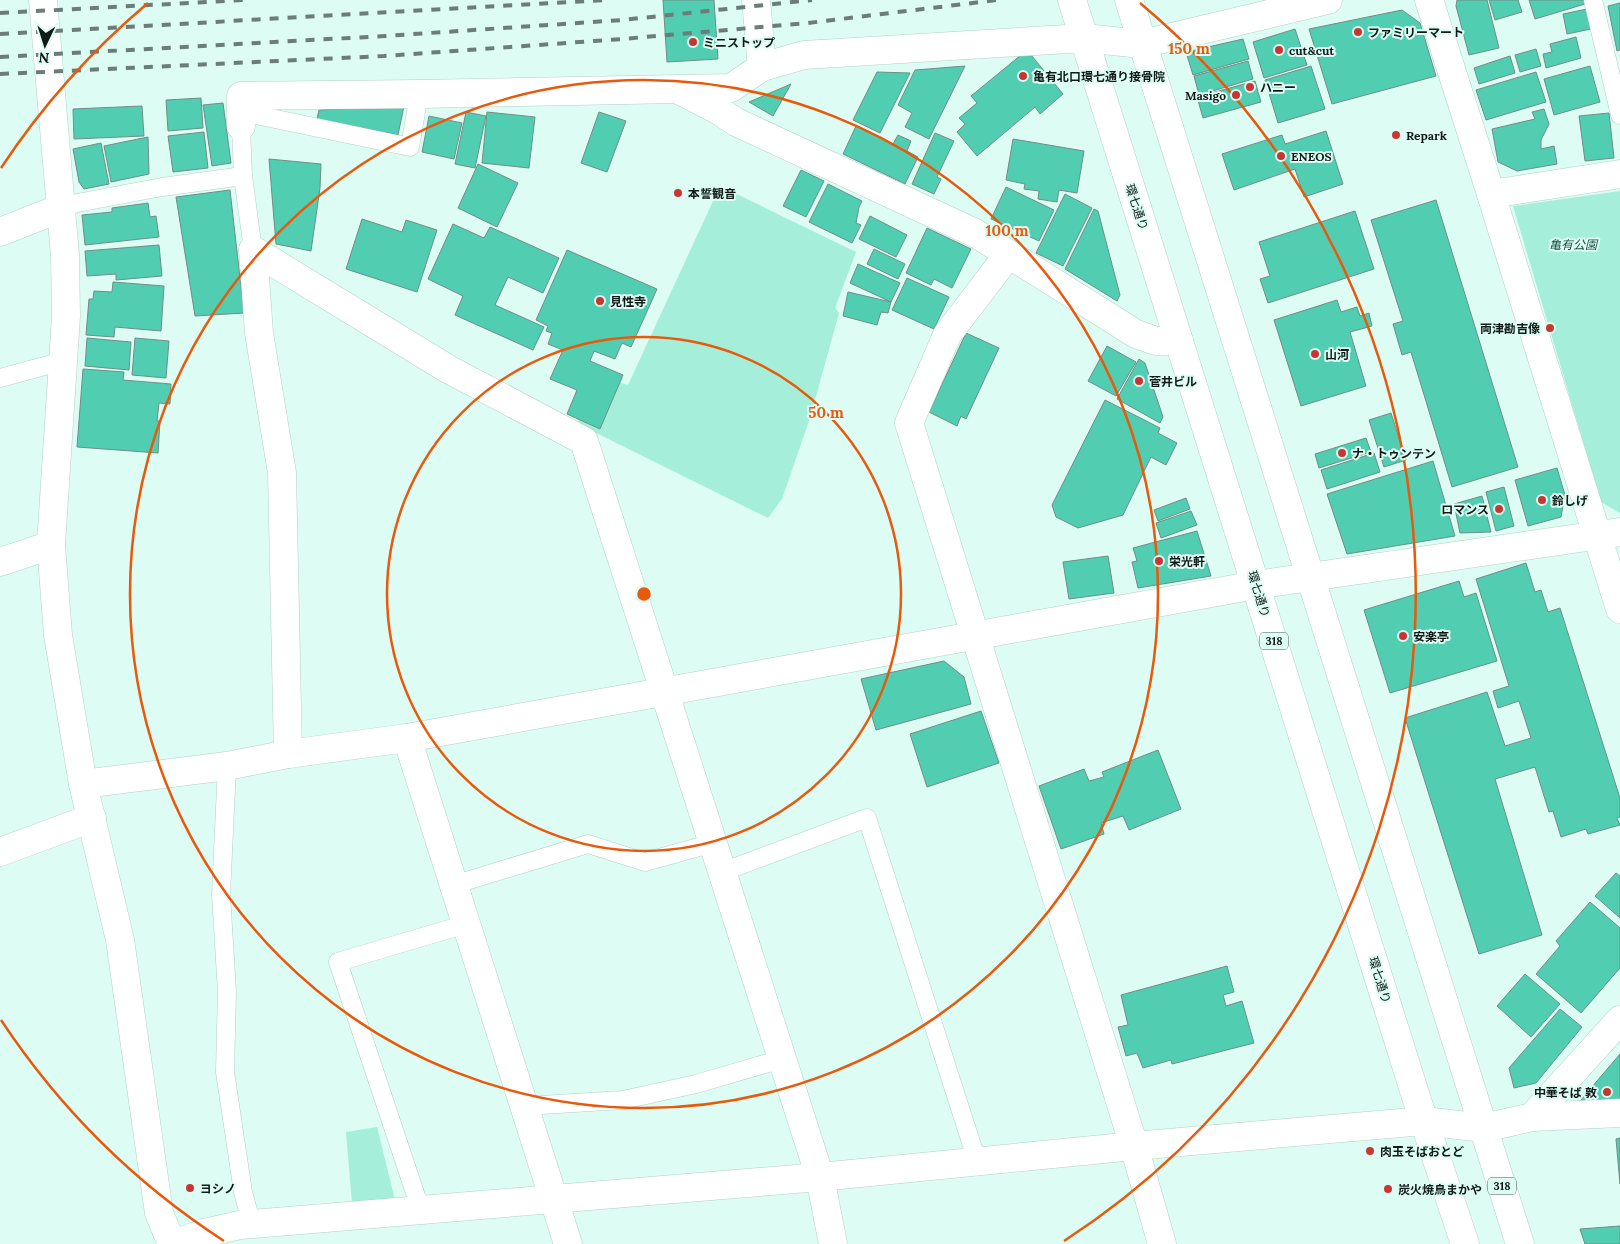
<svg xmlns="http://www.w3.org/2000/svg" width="1620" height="1244" font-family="Lora,'Noto Sans JP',serif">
<rect width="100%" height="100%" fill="#ddfcf3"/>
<g fill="#a4eeda">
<path d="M720,186L856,252L835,308L839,313L810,418L782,499L768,518L578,424L581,411L615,381L628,385Z"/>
<path d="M1620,191V513L1601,502L1513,206Z"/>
<path d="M377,1127L397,1208L353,1214L346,1132Z"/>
</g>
<g fill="#51cdb1" stroke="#718e85">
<path d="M663,0H714L718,59L667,62Z"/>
<path d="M1457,0H1487L1499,48L1469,55L1456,6Z"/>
<path d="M1489,0H1518L1522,12L1495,20Z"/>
<path d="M1529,0H1584L1585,4L1535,19Z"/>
<path d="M1620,3V50L1617,51L1608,6Z"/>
<path d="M1587,9L1591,29L1567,34L1563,14Z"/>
<path d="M1402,10L1420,23L1436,76L1332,104L1309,29Z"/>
<path d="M1295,29L1307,65L1264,78L1253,42Z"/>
<path d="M1576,37L1581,58L1546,68L1543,54L1552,52L1550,44Z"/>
<path d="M1243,39L1249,59L1193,75L1186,52Z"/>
<path d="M1536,49L1541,66L1520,72L1515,55Z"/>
<path d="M1027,50L1063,94L1040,114L1035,107L977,156L957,132L965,124L959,118L977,103L971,96Z"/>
<path d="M1510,56L1515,73L1479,84L1474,68Z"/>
<path d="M1248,61L1253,79L1199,95L1194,76Z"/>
<path d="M965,66L929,139L905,127L912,113L898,105L915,70Z"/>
<path d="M1311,66L1325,109L1278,123L1265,80Z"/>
<path d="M1590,66L1600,102L1554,115L1544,79Z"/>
<path d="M877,72L910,73L880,133L853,120Z"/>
<path d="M1536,72L1546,102L1486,120L1476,90Z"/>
<path d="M1255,81L1261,102L1203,118L1197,97Z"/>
<path d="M791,84L773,116L749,102Z"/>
<path d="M201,98L203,128L168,131L166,100Z"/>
<path d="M223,103L231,163L212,166L203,105Z"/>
<path d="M142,106L144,136L74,139L73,109Z"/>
<path d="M404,106L398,135L317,119L319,110Z"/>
<path d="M1544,109L1549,124L1541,140V149L1554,146L1557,164L1517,171L1498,162L1492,129L1535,119L1532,112Z"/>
<path d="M466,112L486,116L475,168L455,164Z"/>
<path d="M487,112L535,117L529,168L482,163Z"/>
<path d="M599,112L626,121L607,172L581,163Z"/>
<path d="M1609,113L1614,158L1585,161L1579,116Z"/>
<path d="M429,116L462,123L454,159L422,152Z"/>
<path d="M856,126L893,144L898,135L911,141L907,151L918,157L905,184L843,154Z"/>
<path d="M1326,131L1343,184L1304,197L1295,169L1234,190L1222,154L1282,135L1285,144Z"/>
<path d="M204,132L208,168L173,172L168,136Z"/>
<path d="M935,133L954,141L937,177L941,179L934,194L912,184Z"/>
<path d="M148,137L149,174L111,182L104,146Z"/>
<path d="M1013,139L1084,151L1077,193L1059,190L1057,202L1038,199L1039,191L1024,189L1025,184L1006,180Z"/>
<path d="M101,143L109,184L84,189L79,182L73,149Z"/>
<path d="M269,159L321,164L320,188L311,251L276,244Z"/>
<path d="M478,164L518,183L497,227L458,208Z"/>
<path d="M801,170L824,181L806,217L783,206Z"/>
<path d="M828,184L862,201L859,207L856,223L861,225L852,243L809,222Z"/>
<path d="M1006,187L1054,210L1039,241L991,219Z"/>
<path d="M230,190L244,313L195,316L176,197Z"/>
<path d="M1065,194L1092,208L1063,266L1036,253Z"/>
<path d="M1436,200L1518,467L1452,487L1411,352L1402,355L1393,324L1403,321L1371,220Z"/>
<path d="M148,203L150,217L156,216L159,237L85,245L82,215L112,212V208Z"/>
<path d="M1094,209L1098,211L1120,295L1117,301L1065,269Z"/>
<path d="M1355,211L1374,269L1268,303L1260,279L1270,276L1259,242Z"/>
<path d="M870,216L907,235L896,257L859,239Z"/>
<path d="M362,219L402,232L406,220L437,230L417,292L346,269Z"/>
<path d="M453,224L484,238L490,227L559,258L543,293L508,277L495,305L544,327L533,350L455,315L463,296L428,279Z"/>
<path d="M927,228L971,249L952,288L934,279L931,285L906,273Z"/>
<path d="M159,245L162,276L116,280V274L87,276L85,251Z"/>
<path d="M874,249L905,264L898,279L867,264Z"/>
<path d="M567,250L657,289L631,347L622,343L615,359L594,351L590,361L623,375L600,429L567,414L577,390L550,379L563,350L548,344L552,333L546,331L548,326L536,320Z"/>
<path d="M858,264L900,283L891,302L850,283Z"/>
<path d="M907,278L949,297L934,329L892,310Z"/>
<path d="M113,282L164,286L161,331L115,327L114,337L86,335L89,299H93L94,291L112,292Z"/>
<path d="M848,292L891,302L888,313L881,312L877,325L843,316Z"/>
<path d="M1337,300L1341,312L1357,307L1360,316L1369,313L1372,326L1350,332L1366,386L1301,406L1274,320Z"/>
<path d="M966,333L999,348L966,419L961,416L957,426L929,412Z"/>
<path d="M87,338L131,342L129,370L85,366Z"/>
<path d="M135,338L169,341L166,378L132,375Z"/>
<path d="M1107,346L1136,362L1116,396L1088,381Z"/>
<path d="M1139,359L1145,363L1163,417L1160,423L1117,399Z"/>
<path d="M83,369L124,372L123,380L171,384L170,404L159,403L157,421H160L158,453L77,447Z"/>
<path d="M1105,400L1160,428L1158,433L1177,443L1166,465L1151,457L1123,515L1078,528L1056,517L1052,505Z"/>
<path d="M1391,413L1406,460L1384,467L1369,420Z"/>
<path d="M1366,438L1371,452L1319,468L1315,454Z"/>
<path d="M1374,453L1380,472L1327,489L1321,470Z"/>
<path d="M1433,461L1455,536L1347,554L1327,494Z"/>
<path d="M1557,468L1565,495L1561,517L1528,526L1515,480Z"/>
<path d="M1504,487L1514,526L1496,531L1486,492Z"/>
<path d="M1482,496L1491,532L1460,533L1454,504Z"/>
<path d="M1186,498L1190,509L1158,521L1154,510Z"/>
<path d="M1191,511L1197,525L1161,538L1156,523Z"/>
<path d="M1197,531L1211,576L1138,588L1132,562L1137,561L1133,548Z"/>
<path d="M1108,556L1114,593L1069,599L1063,562Z"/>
<path d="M1526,563L1535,592L1541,590L1548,612L1560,608L1620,798V817L1617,818L1620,825L1588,834L1586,829L1561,837L1553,811L1549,812L1535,767L1495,779L1542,935L1479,954L1405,718L1487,692L1505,746L1531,738L1519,701L1498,708L1493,691L1509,686L1476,579Z"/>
<path d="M1459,581L1464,597L1476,593L1497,661L1390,693L1364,610Z"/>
<path d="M944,661L964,677L971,704L876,730L861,679Z"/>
<path d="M981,711L999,763L927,787L910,734Z"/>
<path d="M1158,750L1181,809L1129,830L1123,816L1101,823L1104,834L1061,849L1039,786L1084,769L1089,781L1104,777L1102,772Z"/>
<path d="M1616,873L1620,876V918L1595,896Z"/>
<path d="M1590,902L1620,928V968L1581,1013L1536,974L1560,946L1556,941Z"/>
<path d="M1227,966L1234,992L1223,995L1226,1006L1242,1001L1254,1043L1172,1064L1171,1060L1143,1068L1137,1053L1126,1056L1118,1027L1128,1025L1121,995Z"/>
<path d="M1525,974L1560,1004L1531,1037L1497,1006Z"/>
<path d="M1560,1009L1582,1027L1536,1083L1514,1088L1509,1068Z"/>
<path d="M1620,1054V1103L1580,1101Z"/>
<path d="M1620,1138V1184L1616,1139Z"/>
<path d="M1620,1226V1244H1585L1580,1229Z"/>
</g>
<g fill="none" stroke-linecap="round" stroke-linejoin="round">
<defs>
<g id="service">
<path d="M1593,0L1620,115"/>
<path d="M242,112L410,147L419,94"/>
<path d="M241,126L243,176L253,250"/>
<path d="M61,208L77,203L162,187L243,176"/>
<path d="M0,378L63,361"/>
<path d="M227,766L221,895L227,992L225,1072L243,1192L252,1225"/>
<path d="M722,872L867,818L977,1161"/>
<path d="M453,885L588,844L645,862L713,843"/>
<path d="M525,1106L623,1100L696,1084L782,1059"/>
<path d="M421,1211L338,962L466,924"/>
</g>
<g id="minor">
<path d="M43,0L65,256L66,316L51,545L58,635L83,784L120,940L159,1213L172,1244"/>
<path d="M756,0L762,67"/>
<path d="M1429,0L1491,194L1620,609"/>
<path d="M679,90L718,110L736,122L975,233L1136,334L1156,341H1179"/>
<path d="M241,126V96L419,94L731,88L762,67L804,55L1084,38L1142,44L1328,0"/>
<path d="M1491,194L1620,174"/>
<path d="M0,232L61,208"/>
<path d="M253,250L448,369L584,441L820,1177L833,1244"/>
<path d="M253,250L259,333L282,473L288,754"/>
<path d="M1008,255L947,335L909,423L1134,1146L1162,1244"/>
<path d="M0,562L51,545"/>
<path d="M407,738L568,1244"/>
<path d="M83,784L227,766L288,754L407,738L1256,585L1620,532"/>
<path d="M0,852L92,818"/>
<path d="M1532,1117L1620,1113"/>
<path d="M174,1244L204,1233L240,1225L820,1177L1134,1146L1424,1121L1484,1128L1532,1117L1620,1020"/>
</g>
<g id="primary">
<path d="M1072,0L1416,1097L1465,1244"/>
<path d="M1129,0L1520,1244"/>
</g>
</defs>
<use href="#service" stroke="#b3d1c8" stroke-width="19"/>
<use href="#minor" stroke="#b3d1c8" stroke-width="29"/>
<use href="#primary" stroke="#b3d1c8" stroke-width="29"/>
<use href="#service" stroke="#fff" stroke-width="18"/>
<use href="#minor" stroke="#fff" stroke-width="28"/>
<use href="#primary" stroke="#fff" stroke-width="28"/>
<g stroke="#6a7d78" stroke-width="4" stroke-dasharray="9 9" stroke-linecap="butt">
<path d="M0,13L244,0"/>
<path d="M0,34L605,0"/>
<path d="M0,57L385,36L622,20L812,0"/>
<path d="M0,74L384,56L622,39L808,23L997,0"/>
</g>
</g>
<g fill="none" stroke="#e8590c" stroke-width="2.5">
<circle cx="644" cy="594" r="257"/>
<circle cx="644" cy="594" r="514"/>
<path d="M224 1241A771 771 0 0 1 1 1020M1 168A771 771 0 0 1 148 3M1140 3A771 771 0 0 1 1064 1241"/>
</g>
<g fill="#c63733" stroke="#ddfcf3" stroke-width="2">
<circle cx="1358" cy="32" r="5"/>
<circle cx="693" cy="42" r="5"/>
<circle cx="1279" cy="50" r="5"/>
<circle cx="1023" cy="76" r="5"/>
<circle cx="1250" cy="87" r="5"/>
<circle cx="1236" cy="95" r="5"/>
<circle cx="1396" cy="135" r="5"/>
<circle cx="1281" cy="156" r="5"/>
<circle cx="678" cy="193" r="5"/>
<circle cx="600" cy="301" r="5"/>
<circle cx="1550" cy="328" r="5"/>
<circle cx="1315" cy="354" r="5"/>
<circle cx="1139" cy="381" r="5"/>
<circle cx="1342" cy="453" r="5"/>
<circle cx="1542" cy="500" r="5"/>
<circle cx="1499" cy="509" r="5"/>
<circle cx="1159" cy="561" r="5"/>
<circle cx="1403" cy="636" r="5"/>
<circle cx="1607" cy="1092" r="5"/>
<circle cx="1370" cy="1151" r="5"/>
<circle cx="190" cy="1188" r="5"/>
<circle cx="1388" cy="1189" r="5"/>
</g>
<g text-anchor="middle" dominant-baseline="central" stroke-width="4" stroke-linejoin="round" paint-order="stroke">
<g fill="#ddfcf3" stroke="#4e5e5a" stroke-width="1">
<rect x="1260" y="632.5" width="28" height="17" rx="4"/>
<rect x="1488" y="1177.5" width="28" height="17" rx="4"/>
</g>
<g font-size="11" font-weight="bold" fill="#101b18">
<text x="1274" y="641">318</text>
<text x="1502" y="1186">318</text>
</g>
<g font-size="12" font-weight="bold" fill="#101b18" stroke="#ddfcf3" text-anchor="start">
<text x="1368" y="32">ファミリーマート</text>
<text x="703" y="42">ミニストップ</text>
<text x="1289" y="50">cut&amp;cut</text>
<text x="1033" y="76">亀有北口環七通り接骨院</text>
<text x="1260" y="87">ハニー</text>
<text x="1226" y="95" text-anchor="end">Masigo</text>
<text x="1406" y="135">Repark</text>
<text x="1291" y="156">ENEOS</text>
<text x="688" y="193">本誓観音</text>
<text x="610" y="301">見性寺</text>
<text x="1540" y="328" text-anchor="end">両津勘吉像</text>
<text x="1325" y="354">山河</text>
<text x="1149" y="381">菅井ビル</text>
<text x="1352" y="453">ナ・トゥンテン</text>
<text x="1552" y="500">鈴しげ</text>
<text x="1489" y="509" text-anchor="end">ロマンス</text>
<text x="1169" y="561">栄光軒</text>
<text x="1413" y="636">安楽亭</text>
<text x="1597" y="1092" text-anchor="end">中華そば 敦</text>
<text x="1380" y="1151">肉玉そばおとど</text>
<text x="200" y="1188">ヨシノ</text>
<text x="1398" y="1189">炭火焼鳥まかや</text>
</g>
<g font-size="12" fill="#101b18" stroke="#ddfcf3">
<text transform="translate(1137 207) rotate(72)">環七通り</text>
<text transform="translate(1259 594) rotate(73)">環七通り</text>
<text transform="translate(1380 980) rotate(73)">環七通り</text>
</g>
<g font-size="12" font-style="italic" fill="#1a4f43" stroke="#ddfcf3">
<text x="1573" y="244">亀有公園</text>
</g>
</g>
<circle cx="644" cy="594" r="8" fill="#e8590c" stroke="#ddfcf3" stroke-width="2.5"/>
<g font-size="15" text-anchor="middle" font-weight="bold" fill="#e8590c" stroke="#ddfcf3" stroke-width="4" stroke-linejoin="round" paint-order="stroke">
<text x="1189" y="54">150 m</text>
<text x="1007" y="236">100 m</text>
<text x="826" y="418">50 m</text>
</g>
<g transform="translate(45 45) rotate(184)" stroke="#ddfcf3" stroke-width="4" paint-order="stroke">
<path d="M0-4L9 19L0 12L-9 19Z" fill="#101b18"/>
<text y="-8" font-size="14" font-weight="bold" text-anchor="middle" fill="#101b18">N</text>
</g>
</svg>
